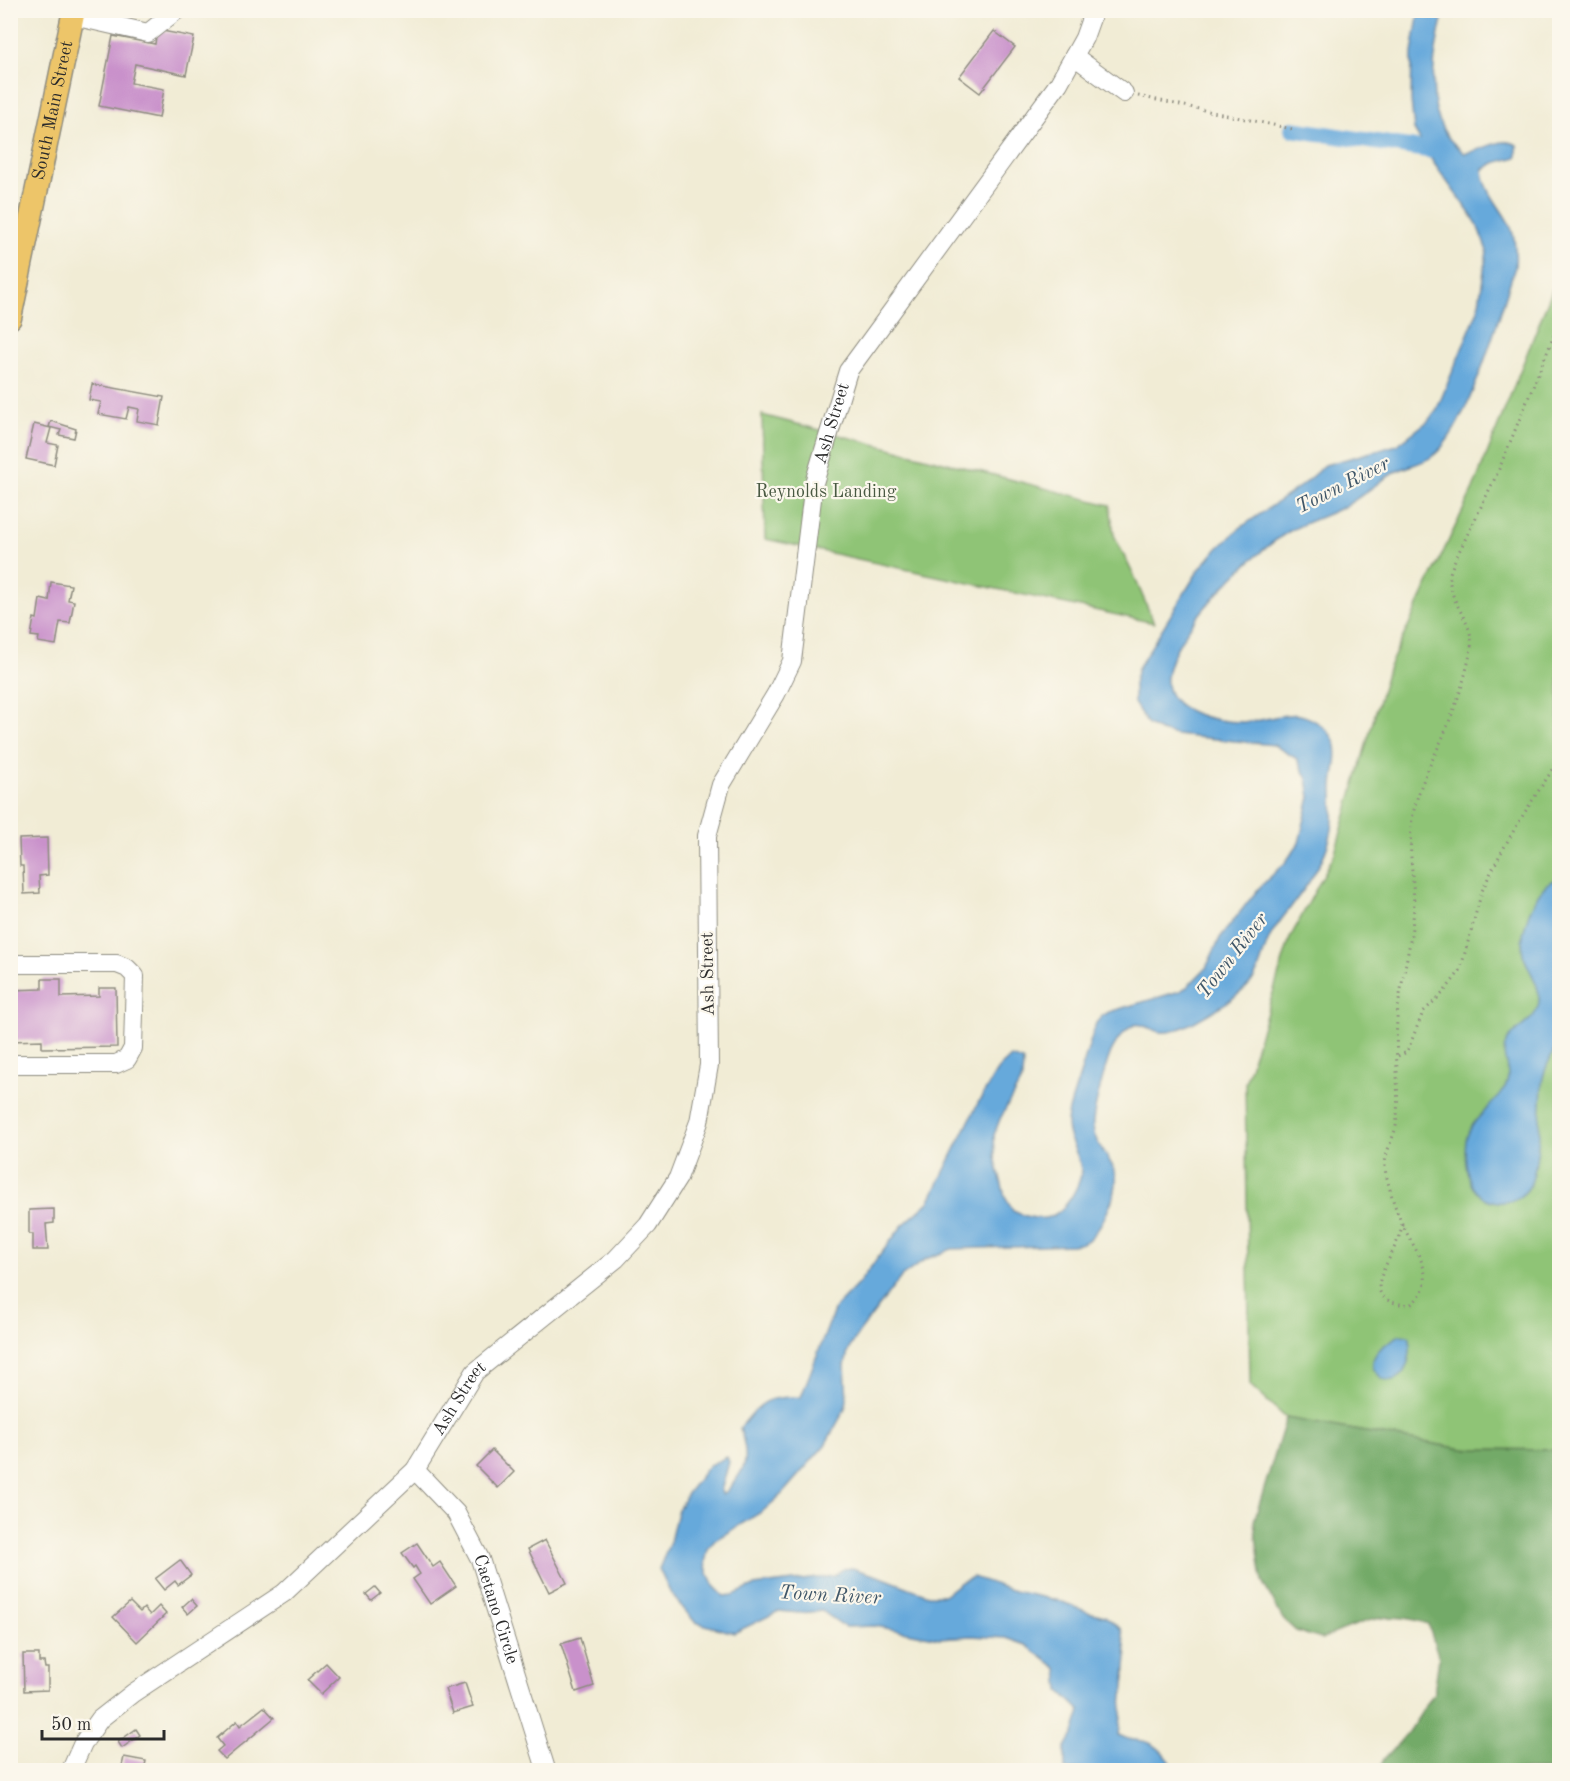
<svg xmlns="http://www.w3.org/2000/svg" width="1570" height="1781" font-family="'Old Standard TT',serif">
<rect width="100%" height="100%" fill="#fbf7ec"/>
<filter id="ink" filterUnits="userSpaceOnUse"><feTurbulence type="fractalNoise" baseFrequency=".0167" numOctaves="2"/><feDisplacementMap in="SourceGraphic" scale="12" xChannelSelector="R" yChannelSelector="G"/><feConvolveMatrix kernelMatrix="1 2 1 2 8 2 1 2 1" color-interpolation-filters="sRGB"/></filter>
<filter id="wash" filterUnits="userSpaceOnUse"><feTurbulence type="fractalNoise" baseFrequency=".008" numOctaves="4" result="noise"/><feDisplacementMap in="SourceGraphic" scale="24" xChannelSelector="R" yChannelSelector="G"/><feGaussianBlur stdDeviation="1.35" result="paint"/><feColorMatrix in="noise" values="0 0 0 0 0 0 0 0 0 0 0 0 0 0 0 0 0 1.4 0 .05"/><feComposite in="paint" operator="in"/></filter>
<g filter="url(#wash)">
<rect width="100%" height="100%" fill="#f1ecd5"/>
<g fill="#8fc476" stroke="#5d7850" stroke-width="1.5">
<path d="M1559,273V1450L1463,1449L1286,1418L1250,1385L1245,1083L1290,938L1335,853L1388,669L1473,489Z"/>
<path d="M762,415L1110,505L1114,535L1135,578L1154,623L765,539Z"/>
</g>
<path fill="#73aa67" stroke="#4f6a49" stroke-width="1.5" d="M1286,1418L1463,1449L1559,1450V1770H1379L1383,1760L1409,1732L1434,1693L1439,1658L1428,1624C1387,1608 1359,1623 1321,1639L1296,1631L1283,1619L1262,1581L1254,1521Z"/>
<g fill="#66a9db" stroke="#486a83" stroke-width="1.5">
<path d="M1419,11H1444C1435,47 1424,103 1447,136C1451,142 1459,148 1464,153C1482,152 1501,135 1517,145V157L1494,163L1483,170C1485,192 1500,206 1510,225C1516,239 1516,253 1515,267C1500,312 1469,428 1433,456C1422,464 1406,466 1394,473C1377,482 1363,496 1347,505C1328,516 1306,521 1288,532C1250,555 1172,631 1167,677C1163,713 1217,722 1244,722C1261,722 1285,712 1300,715C1314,718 1333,731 1336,746C1339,760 1333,774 1333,788C1333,805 1335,822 1330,838C1324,861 1310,882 1296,900C1288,912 1278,922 1271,935C1263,949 1262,967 1252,981C1243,994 1209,1014 1194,1022C1184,1027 1171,1034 1160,1032C1143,1028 1139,1016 1123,1034C1118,1039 1114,1046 1111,1052C1106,1064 1091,1117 1093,1128C1095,1145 1110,1157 1115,1172C1121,1188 1103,1225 1091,1237C1086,1243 1080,1244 1072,1245L952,1249L926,1259L901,1277L858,1334L848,1351L845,1366L847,1400L845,1409L825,1445L782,1494L763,1511L715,1540L708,1549L705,1563L708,1573L714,1586L724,1596L733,1595L754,1586L834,1576L843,1569L852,1568L881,1577L928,1595H944L961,1582L973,1577L1014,1591L1060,1601L1088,1612L1105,1616L1122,1630L1127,1657L1119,1735C1128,1740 1133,1740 1143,1741C1157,1743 1169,1758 1175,1770H1065V1749L1074,1733L1081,1711L1060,1691L1058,1669L1026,1645L1006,1638L971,1636L939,1638L875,1626L845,1627L822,1611L799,1613L779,1611L734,1633L695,1622L671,1594L659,1569L670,1542L677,1512L686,1495L709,1465L727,1457L729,1462L721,1491L722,1494L726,1492C748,1467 749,1460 740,1428C763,1400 765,1397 801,1397L835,1308L858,1284L902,1226L929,1202L978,1103L998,1069L1011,1057L1023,1061L1022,1079L1000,1119L994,1135L995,1157L1005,1197L1013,1211C1039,1223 1056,1222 1072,1196C1076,1189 1082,1179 1081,1170C1080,1153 1066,1140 1067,1122C1068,1108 1074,1094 1078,1081C1084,1062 1090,1043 1096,1023L1102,1016L1109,1012L1180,991L1187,987L1206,968L1220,938L1244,907L1259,888L1285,863L1299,843L1310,797L1307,779L1297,759L1274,745L1176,735L1160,731L1148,725L1134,703V684L1138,668L1198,571L1214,552L1240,528L1302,485L1325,465L1397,445L1428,421L1437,409L1478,310L1487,251L1476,222L1433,162L1414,130L1411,100L1412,53Z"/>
<path d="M1559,878C1560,913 1560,947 1560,982C1560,999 1561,1016 1560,1032C1558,1050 1543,1065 1542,1084C1541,1105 1539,1172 1529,1187C1516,1208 1484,1207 1472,1186C1466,1174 1464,1154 1466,1141C1470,1118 1495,1106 1505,1087C1514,1072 1499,1058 1506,1043C1515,1026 1537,1023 1539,1001C1540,983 1528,971 1523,954C1519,936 1531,901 1544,887C1548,882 1554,880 1559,878Z"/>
<path d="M1400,1335L1408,1336L1410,1338C1410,1345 1411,1352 1409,1358C1404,1380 1387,1390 1373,1368C1370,1352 1388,1342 1400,1335Z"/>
</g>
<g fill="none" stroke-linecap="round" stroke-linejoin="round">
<path stroke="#66a9db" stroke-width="16" d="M1292,129L1441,152"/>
</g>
<g id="blocks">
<g fill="#c991cb">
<path d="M157,30L194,37L186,75L135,64L131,83L164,89L159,118L99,106L113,36L155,44Z"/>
<path d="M994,31L1015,47L980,93L959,77Z"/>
<path d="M92,384L164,397L159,425L137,421L139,409L129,407L126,419L98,414L101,402L89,400Z"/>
<path d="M51,421L76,429L74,438L59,435L61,430L49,427Z"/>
<path d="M34,424L51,428L47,443L58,445L54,465L26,459Z"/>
<path d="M51,582L71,585L68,600L74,601L70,623L60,622L56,645L38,642L39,637L31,636L34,618L37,619L40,599L49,601Z"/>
<path d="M47,838L48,875L39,876L40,893L24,894L23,866H20L19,839Z"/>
<path d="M42,979H61V997L99,996V988H116L117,1047L42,1048V1040L10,1041V990L42,989Z"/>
<path d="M54,1209V1223L46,1224L48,1250H33V1234H29V1210Z"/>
<path d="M492,1450L514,1472L498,1488L476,1466Z"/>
<path d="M545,1540L567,1583L549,1592L528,1549Z"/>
<path d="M417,1543L433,1567L440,1562L456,1586L430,1604L413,1579L420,1574L415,1566L413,1568L402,1553Z"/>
<path d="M180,1560L191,1575L178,1585L175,1581L164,1590L155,1579Z"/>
<path d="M375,1587L380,1593L371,1600L366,1594Z"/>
<path d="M191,1599L197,1606L188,1614L182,1607Z"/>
<path d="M130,1602L140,1612L144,1608L150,1615L159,1606L166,1614L137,1642L113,1617Z"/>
<path d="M580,1638L594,1686L576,1692L561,1644Z"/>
<path d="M23,1654H39V1662H44L45,1668H48V1690L24,1691Z"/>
<path d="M326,1663L339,1677L321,1694L307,1680Z"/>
<path d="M465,1683L473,1707L453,1713L445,1689Z"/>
<path d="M264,1707L274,1718L225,1759L217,1751L223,1746L217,1738L237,1721L240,1726Z"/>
<path d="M136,1729L140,1735L122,1748L118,1742Z"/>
<path d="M124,1757L146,1761L144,1770H121Z"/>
</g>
</g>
</g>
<g filter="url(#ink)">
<use href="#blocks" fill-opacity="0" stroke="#8e8c80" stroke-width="1.5"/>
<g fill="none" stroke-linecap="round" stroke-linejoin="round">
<defs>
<g id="minor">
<path d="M73,16L148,33L177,10"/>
<path d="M1074,56L1124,93"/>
<path d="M10,964H117L127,968L135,976L133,1048L127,1059L116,1064H10"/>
<path id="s1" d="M415,1470L456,1513L480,1559L545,1766"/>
<path id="s2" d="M71,1770L83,1743L100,1719L133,1693L284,1593L415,1470L475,1372L616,1259L648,1225L678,1178L699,1122L709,1065L707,836L721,785L776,694L792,661L814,483L848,371L1059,83L1084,38L1094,10"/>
</g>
<g id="major">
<path id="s3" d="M10,318L74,10"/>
</g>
</defs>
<use href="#minor" stroke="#8e8c80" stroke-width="20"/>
<use href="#major" stroke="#8e8c80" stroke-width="25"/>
<g stroke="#8e8c80" stroke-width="3" stroke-dasharray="1.5 4.5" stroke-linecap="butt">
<path d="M1138,96L1292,129"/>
<path d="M1398,1056L1407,1052L1423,1012L1443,993L1460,971L1482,891C1503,845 1531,801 1560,759"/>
<path d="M1402,1224C1398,1259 1348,1301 1410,1305C1444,1279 1412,1249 1401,1221C1394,1206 1390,1190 1386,1174C1381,1153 1397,1137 1397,1117C1399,1081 1394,1044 1398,1008C1402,978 1410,949 1413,919C1417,881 1404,845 1415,806C1421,782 1432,761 1442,739C1454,711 1466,678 1471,648C1475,622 1447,602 1450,575C1450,571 1453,566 1454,562L1497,474L1560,321"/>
</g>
<use href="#minor" stroke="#fff" stroke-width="18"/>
<use href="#major" stroke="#edc569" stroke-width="22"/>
</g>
</g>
<g text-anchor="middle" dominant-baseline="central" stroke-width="4.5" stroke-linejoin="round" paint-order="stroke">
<g font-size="18" fill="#2b2b2b" stroke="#fbf7ec">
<text stroke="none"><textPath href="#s3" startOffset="212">South Main Street</textPath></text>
<text stroke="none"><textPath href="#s2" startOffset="1644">Ash Street</textPath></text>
<text transform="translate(708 974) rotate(-91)">Ash Street</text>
<text stroke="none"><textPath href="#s2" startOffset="546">Ash Street</textPath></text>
<text stroke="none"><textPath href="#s1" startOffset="164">Caetano Circle</textPath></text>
</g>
<g font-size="18" fill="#495942" stroke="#fbf7ec">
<text x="826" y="492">Reynolds Landing</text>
</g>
<g font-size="20" font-style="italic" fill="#405769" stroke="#fbf7ec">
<text transform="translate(1343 486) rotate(-27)">Town River</text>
<text transform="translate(1233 956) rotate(-52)">Town River</text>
<text transform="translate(830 1596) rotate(3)">Town River</text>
</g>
</g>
<rect width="1570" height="1781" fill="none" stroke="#fbf7ec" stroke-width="36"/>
<path d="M42 1730v9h122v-9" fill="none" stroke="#2b2b2b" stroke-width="3"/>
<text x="51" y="1730" font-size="18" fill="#2b2b2b" stroke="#fbf7ec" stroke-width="4.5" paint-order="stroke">50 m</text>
</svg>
